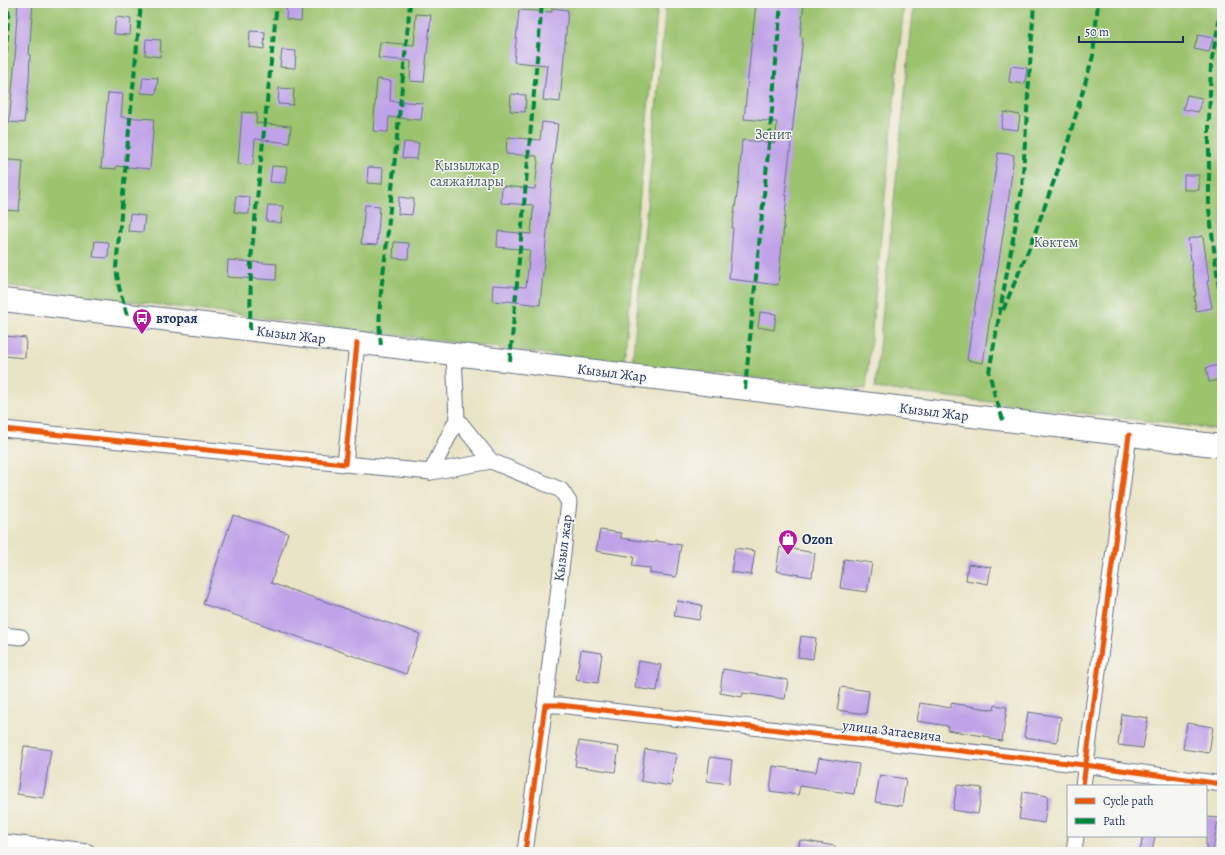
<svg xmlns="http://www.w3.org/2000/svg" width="1225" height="855" font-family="Alegreya,serif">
<rect width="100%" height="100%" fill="#f6f6f2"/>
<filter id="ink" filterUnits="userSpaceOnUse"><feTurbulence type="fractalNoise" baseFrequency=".025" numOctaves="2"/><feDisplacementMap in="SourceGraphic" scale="8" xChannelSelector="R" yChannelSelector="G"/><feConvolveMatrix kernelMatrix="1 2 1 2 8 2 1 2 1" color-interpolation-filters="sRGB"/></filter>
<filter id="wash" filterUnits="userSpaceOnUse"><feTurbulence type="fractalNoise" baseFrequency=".012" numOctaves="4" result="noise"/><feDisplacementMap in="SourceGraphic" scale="16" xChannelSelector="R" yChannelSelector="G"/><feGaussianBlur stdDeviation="0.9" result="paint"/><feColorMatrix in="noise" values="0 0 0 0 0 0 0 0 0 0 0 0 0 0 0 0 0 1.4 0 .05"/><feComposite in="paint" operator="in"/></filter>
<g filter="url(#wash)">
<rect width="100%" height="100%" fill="#eae4c6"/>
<g fill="#9cc36e" stroke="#5c7966">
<path d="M3,3H658L624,364L3,285Z"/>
<path d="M666,3H904L866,389L632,365Z"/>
<path d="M914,3H1222V430L875,388Z"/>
</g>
<g id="blocks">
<g fill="#c0a2e8">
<path d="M18,3H33L29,55H30L29,81L24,123L9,122L14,70L16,44H15Z"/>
<path d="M287,3L302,4L301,21L286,19Z"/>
<path d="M756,3H804L800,36L803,37L785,195H787L778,285L729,279L733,228H732L739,180L742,140L775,143L777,122L744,119L751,47Z"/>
<path d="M552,8L568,10L560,102L543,100L547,65L514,62L519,10L552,12Z"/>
<path d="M416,14L431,15L424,82L410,81L411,61L378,58L380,42L414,45Z"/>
<path d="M116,17L131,19L130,35L114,34Z"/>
<path d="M250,31L265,32L264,49L249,47Z"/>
<path d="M1198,35L1213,38L1209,52L1194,49Z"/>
<path d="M146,39L161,40L160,57L145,55Z"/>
<path d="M282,50L296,51L295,68L280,67Z"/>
<path d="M1011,66L1027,68L1025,84L1009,82Z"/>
<path d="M143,77L158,78L156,94L141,93Z"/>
<path d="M377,79L391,81L390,101L423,103L421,120L389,117L388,132L373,131Z"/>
<path d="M279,88L294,89L293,105L278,104Z"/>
<path d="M108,93L123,94L121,117L154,119L150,169L116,166V169L101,168Z"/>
<path d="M511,94L526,95L525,112L510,111Z"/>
<path d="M1187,95L1202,98L1198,112L1183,109Z"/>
<path d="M242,112L257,113L256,123L291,126L289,143L255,139L253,165L238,164Z"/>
<path d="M1004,112L1020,115L1018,130L1001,128Z"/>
<path d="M542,122L558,124L552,169H553L540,305L507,301L506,302L492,301L493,285L526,287L530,250L497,247L498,231L531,234L533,212V205L501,203L502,186L535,189L538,161L537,160V156L506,154L507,137L540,140Z"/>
<path d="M404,142L419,143L417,159L402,158Z"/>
<path d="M998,153L1014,155L1009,196L983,363L967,360Z"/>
<path d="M8,160L23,161L19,211L4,210Z"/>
<path d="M272,166L287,167L285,183L270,182Z"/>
<path d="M368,167L383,168L382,184L367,183Z"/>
<rect x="1184" y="175" width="15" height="15"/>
<path d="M236,196L250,197L249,214L234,212Z"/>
<path d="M399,197L414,199L412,215L398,214Z"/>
<path d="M268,205L283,206L281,223L266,221Z"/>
<path d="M365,205L380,206L377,245L361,244Z"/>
<path d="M130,214L145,216L143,232L128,231Z"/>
<path d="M1203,236L1209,281H1207L1212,308L1196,311L1194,296H1196L1188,239Z"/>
<path d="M95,241L109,242L108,258L93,257Z"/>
<path d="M394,242L409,243L408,259L393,258Z"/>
<path d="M228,260L277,264L276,280L227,277Z"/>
<path d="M760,312L776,314L774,330L758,327Z"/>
<path d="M6,336L26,338L25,358L4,356Z"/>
<path d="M1222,364V379L1209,382L1206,368Z"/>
<path d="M233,515L288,533L271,583L420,634L406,674L203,604Z"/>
<path d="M600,530L621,533V538L654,543L655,541L681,545L676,577L650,573V568L632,566L634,557L596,551Z"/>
<path d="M780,547L815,553L812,577L776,571Z"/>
<path d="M735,548L755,551L751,575L731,572Z"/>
<path d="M844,559L872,563L867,592L840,588Z"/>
<path d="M968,564L991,567L988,584L966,580Z"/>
<path d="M677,601L702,605L699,620L674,616Z"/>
<path d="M801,636L816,638L813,659L798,657Z"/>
<path d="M581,650L602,653L598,683L576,680Z"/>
<path d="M639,661L661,665L657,691L635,688Z"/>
<path d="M723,669L788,680L785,699L743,693L742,697L720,693Z"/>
<path d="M841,687L869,691L866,714L837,710Z"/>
<path d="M920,703L951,708V703L994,710L995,705L1007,707L1002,741L990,739V737L947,730L948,726L917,721Z"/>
<path d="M1028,712L1061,717L1057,742L1024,737Z"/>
<path d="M1122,714L1148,718L1143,748L1118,745Z"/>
<path d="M1187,723L1213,727L1209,753L1183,749Z"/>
<path d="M579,741L619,747L615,772L575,766Z"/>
<path d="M24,746L51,750L43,798L17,794Z"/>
<path d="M645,749L676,754L671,786L641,781Z"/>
<path d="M710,757L732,760L729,784L707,781Z"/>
<path d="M819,758L859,764L854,794L800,786L798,795L770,791L773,766L816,772Z"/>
<path d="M880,775L906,779L902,806L875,802Z"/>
<path d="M957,785L982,788L978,814L953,810Z"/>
<path d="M1023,792L1048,796L1044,823L1019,819Z"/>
<path d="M1206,817L1218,818L1213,852H1206Z"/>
<path d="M1143,836H1155L1152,852H1140Z"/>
<path d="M800,840L835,846L834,852H798Z"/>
</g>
</g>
</g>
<g filter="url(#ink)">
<use href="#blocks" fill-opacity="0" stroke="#636e82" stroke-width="1"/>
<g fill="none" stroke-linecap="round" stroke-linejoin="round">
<defs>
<g id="street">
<path d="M454,355L457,419L491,461L561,490L569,502L545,705"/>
<path d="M3,429L345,464L357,343"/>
<path d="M345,464L431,472L491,461"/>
<path d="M431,472L457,419"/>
<path d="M3,635L21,637"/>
<path d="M1083,786L1129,435"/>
<path d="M3,842L88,852"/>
<path d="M525,852L545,705H559L1085,765L1222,784"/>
<path d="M1074,852L1076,836"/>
</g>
<path id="secondary" d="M3,300L1222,446"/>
</defs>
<use href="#street" stroke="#636e82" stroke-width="17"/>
<use href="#secondary" stroke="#636e82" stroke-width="24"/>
<use href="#street" stroke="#fff" stroke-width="15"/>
<use href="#secondary" stroke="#fff" stroke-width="22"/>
<g stroke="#00873e" stroke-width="4" stroke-dasharray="8 4" stroke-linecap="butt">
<path d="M1222,6L1211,64L1209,119V209L1222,312"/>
<path d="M3,102L9,3"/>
<path d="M3,294L5,300"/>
<path d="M1003,310L1031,244L1067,145L1093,56L1098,3"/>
<path d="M127,315L119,287L116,268L141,3"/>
<path d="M250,330L251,259L277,3"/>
<path d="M381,345C376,306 385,269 388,230C395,155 403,79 410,3"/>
<path d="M510,361L542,3"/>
<path d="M745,389L770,133L781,3"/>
<path d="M1003,420L995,396L989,372L1022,189L1034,3"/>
</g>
<defs>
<g id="cycleway">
<path d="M3,429L345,464L357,343"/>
<path d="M1083,786L1129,435"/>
<path d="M525,852L545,705H559L1085,765L1222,784"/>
</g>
</defs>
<use href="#cycleway" stroke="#f6f6f2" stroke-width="8"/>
<use href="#cycleway" stroke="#e8590c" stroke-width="5"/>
</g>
</g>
<defs>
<symbol id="bus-pin" viewBox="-11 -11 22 30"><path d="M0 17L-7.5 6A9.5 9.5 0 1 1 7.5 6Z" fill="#b5179e" stroke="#f6f6f2"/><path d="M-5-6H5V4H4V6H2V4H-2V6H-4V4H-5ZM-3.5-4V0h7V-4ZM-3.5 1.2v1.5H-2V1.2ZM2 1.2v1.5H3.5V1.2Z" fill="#fff"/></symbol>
<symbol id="shop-pin" viewBox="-11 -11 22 30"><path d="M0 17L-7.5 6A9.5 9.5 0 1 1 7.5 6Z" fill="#b5179e" stroke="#f6f6f2"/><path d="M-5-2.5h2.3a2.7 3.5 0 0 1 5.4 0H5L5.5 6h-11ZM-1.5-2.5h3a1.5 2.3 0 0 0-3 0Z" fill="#fff"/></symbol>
</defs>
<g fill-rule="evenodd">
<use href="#bus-pin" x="131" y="307" width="22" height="30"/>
<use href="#shop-pin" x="777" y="528" width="22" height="30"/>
</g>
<g text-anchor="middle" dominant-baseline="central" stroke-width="3" stroke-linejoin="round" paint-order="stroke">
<g font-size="14" fill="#425b63" stroke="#f6f6f2">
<text x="773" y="134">Зенит</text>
<text x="467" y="165">Қызылжар<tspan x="467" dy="16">саяжайлары</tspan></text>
<text x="1056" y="242">Көктем</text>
</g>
<g font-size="14" font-weight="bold" fill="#1b2f5e" stroke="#f6f6f2" text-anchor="start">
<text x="156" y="318">вторая</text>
<text x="802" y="539">Ozon</text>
</g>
<g font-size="14" fill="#1b2f5e" stroke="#f6f6f2">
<text transform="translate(291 335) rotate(7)">Кызыл Жар</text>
<text transform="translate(612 373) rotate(7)">Кызыл Жар</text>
<text transform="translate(934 412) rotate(7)">Кызыл Жар</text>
<text transform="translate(563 548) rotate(-83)">Кызыл жар</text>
<text transform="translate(892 731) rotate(7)">улица Затаевича</text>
</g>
</g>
<rect width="1225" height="855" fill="none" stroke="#f6f6f2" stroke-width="16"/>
<rect x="1067" y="785" width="140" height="52" fill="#f6f6f2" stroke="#9ea6b7"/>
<rect x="1075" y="798" width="20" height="6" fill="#e8590c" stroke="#9ea6b7"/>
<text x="1103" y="805" font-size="12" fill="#1b2f5e">Cycle path</text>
<rect x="1075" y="818" width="20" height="6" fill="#00873e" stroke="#9ea6b7"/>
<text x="1103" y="825" font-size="12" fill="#1b2f5e">Path</text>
<path d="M1079 36v6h104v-6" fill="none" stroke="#1b2f5e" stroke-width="2"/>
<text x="1085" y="36" font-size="12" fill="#1b2f5e" stroke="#f6f6f2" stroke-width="3" paint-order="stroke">50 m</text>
</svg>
